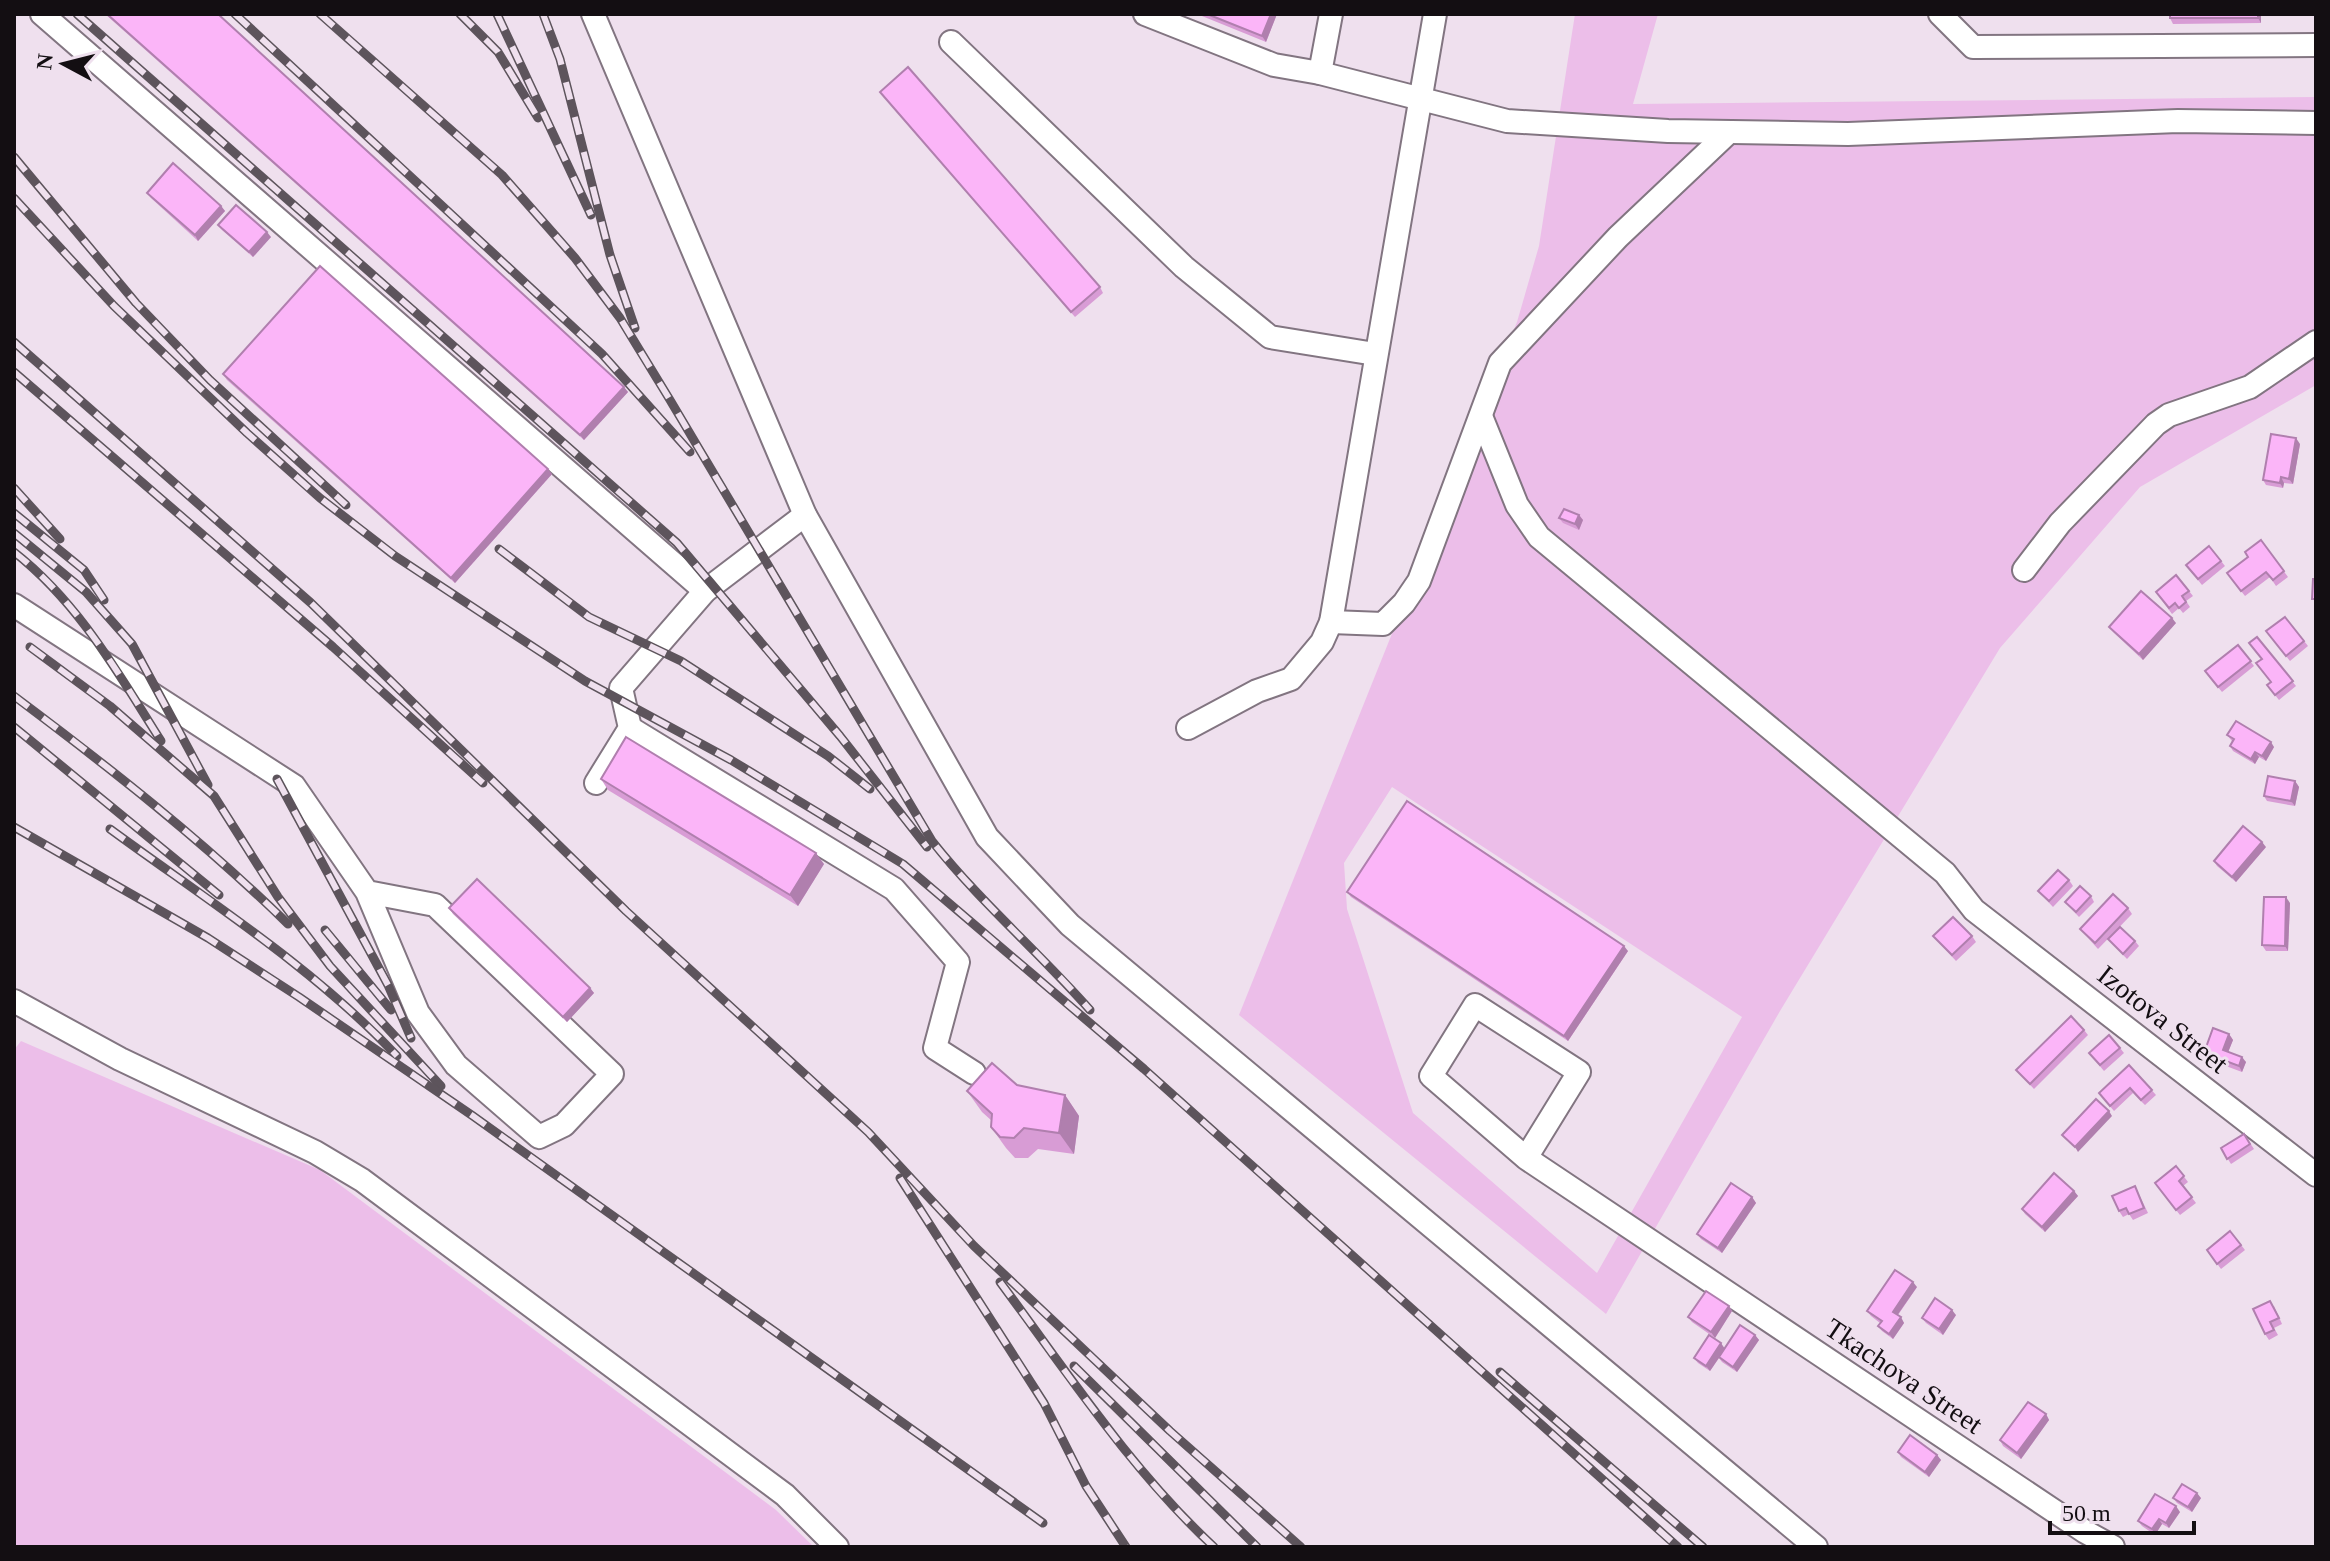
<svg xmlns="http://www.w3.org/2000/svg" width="2330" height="1561" font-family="Georgia,serif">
<rect width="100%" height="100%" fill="#efe0ee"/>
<g fill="#ecbee9" fill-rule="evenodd">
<path d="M1575,14H1658L1633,104L2316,97V385L2140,487L2000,648L1780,1011L1606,1314L1239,1015L1517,322L1539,246ZM1392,787L1742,1017L1597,1273L1413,1113L1347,909L1344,863Z"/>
<path d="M21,1041L320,1170L776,1510L814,1547H14V1050Z"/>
</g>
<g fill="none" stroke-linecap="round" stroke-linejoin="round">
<defs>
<g id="minor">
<path d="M42,14L705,591"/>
<path d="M593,14L805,515L987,837L1070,925L1816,1547"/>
<path d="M1145,14L1274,65L1320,73L1507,121L1668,131L1848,134L2178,121L2316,123"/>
<path d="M1940,14L1973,47L2316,45"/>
<path d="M951,42L1184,267L1270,337L1375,354"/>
<path d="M1320,73L1331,14"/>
<path d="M1481,416L1517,505L1539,537L1945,873L1974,910L2316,1175"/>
<path d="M2024,570L2060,523L2156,424L2169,415L2250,387L2316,342"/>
<path d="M14,605L294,786L367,892L418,1013L456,1065L539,1137L564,1125L612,1074L435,905L367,892"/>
<path d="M1331,622L1383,624L1404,603L1419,581L1500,363L1618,237L1729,132"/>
<path d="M630,728L894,889L958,962L935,1048L974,1073"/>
<path d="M1188,728L1257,691L1291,679L1322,642L1331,622L1435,14"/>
<path d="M596,783L630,728L621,688L705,591L805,515"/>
<path d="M14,1001L120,1059L315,1152L362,1180L785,1495L837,1547"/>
<path d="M1526,1158L1579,1072L1475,1005L1431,1076L1526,1158L2084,1531L2113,1547"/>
</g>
</defs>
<use href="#minor" stroke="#827581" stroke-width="26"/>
<use href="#minor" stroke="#fff" stroke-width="22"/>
<defs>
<g id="rail">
<path d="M77,14L677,543L840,736L927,847"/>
<path d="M235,14L602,354L690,452"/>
<path d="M320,14L502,175L575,258L620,318L670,400L932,841C980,902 1039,952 1090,1010"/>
<path d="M460,14L498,52L538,118"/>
<path d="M497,14L591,215"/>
<path d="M543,14L560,59L610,255L635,328"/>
<path d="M14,157L136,303L210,380L346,505"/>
<path d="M14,198L114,306L247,433L320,498L395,556L585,681L731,760L903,864L1144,1069L1678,1547"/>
<path d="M14,342L311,603L626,911L868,1132L974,1246L1170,1431L1301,1547"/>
<path d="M14,372L333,647L483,783"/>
<path d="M14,488L60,539"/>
<path d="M14,513L84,570L104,600"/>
<path d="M14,533L86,592L132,644L208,785"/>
<path d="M499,549L589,617L681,661L828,756L870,789"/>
<path d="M14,552C79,603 118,673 161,741"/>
<path d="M30,647L110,706L214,796L278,897L330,966L441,1086"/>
<path d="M14,696C109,767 203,841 288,924"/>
<path d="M14,727L219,895"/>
<path d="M277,779L388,985L411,1038"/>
<path d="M14,827L208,938L299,997L473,1116L1043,1523"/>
<path d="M110,829C207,900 314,968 397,1056"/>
<path d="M325,930L391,1010"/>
<path d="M900,1178L1044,1403L1086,1486L1126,1547"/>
<path d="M1000,1282C1067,1372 1131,1470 1214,1547"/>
<path d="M1074,1366L1257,1547"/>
<path d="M1500,1372L1703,1547"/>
</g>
</defs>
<use href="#rail" stroke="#5d545c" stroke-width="9"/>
<use href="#rail" stroke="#efe0ee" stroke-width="6" stroke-dasharray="18" stroke-linecap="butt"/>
</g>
<g fill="#d89cd5">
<path d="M105,14H218L628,392L584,440Z"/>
<path d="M1197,14H1277L1266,42Z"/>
<path d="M2261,14V23L2173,24L2170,18Z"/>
<path d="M880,92L1100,287L1103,293L1075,317Z"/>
<path d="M147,193L221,206L225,211L198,241L151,198Z"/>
<path d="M218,225L271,237L253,257L222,230Z"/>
<path d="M223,374L552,474L455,583L227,380Z"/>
<path d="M2300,444L2293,484L2284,483L2283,488L2266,485L2263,480Z"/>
<path d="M1579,515L1583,520L1579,530L1563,523L1559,518Z"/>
<path d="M2261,540L2288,577L2276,586L2270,577L2245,596L2227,573L2248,557Z"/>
<path d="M2209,546L2225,566L2202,585L2186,565Z"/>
<path d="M2176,575L2193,596L2186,601L2190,607L2183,613L2179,608L2172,614L2156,592Z"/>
<path d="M2285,617L2308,646L2290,661L2266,631Z"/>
<path d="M2176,623L2143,660L2113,632L2109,627Z"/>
<path d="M2257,637L2296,686L2279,700L2267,685L2271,682L2261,659Z"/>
<path d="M2238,645L2254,666L2222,692L2205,671Z"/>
<path d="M2227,735L2274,747L2266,761L2259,757L2255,764L2233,751L2230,746L2232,741Z"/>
<path d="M601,779L824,864L798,906L608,790Z"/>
<path d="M2295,781L2299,787L2295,806L2267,801L2264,796Z"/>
<path d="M2266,847L2236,882L2217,866L2214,861Z"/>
<path d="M2069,880L2073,886L2053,907L2038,891Z"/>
<path d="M1347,892L1628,951L1568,1041L1351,897Z"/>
<path d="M2091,896L2094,902L2079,917L2065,902Z"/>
<path d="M2290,903L2288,951H2266L2262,945Z"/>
<path d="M449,908L590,988L594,993L567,1022L453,914Z"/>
<path d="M2128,908L2132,914L2098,949L2080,929Z"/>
<path d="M1933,936H1972L1976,942L1956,961Z"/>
<path d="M2108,939L2135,941L2139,946L2127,959Z"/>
<path d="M2084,1030L2088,1035L2034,1089L2016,1070Z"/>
<path d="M2229,1034L2233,1040L2228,1052L2246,1062L2242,1072L2207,1059L2204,1053Z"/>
<path d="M2120,1048L2124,1053L2104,1071L2089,1053Z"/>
<path d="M2129,1065L2156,1095L2145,1105L2133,1093L2114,1111L2099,1093Z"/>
<path d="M1017,1085L1065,1095L1079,1116L1074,1154L1038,1149L1028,1158H1015L1006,1148L991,1127L992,1121L982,1112L967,1091Z"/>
<path d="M2244,1134L2254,1149L2231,1164L2221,1148Z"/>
<path d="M2176,1166L2188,1182L2183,1186L2196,1203L2180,1215L2155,1183Z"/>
<path d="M2135,1186L2148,1213L2133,1220L2129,1214L2123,1217L2119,1211Z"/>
<path d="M2074,1191L2078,1196L2045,1232L2025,1214L2022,1209Z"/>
<path d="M1752,1197L1756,1203L1722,1253L1701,1239L1697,1234Z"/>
<path d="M2230,1231L2245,1250L2221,1269L2207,1250Z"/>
<path d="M1917,1287L1898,1315L1904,1323L1893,1339L1882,1331L1878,1326L1880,1323L1871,1316L1867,1311Z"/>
<path d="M1729,1306L1732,1311L1715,1338L1692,1322L1688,1317Z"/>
<path d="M2274,1306L2282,1324L2274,1328L2278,1335L2269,1340L2265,1334Z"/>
<path d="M1956,1315L1943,1335L1926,1323L1922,1318Z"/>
<path d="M1755,1335L1759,1340L1737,1372L1722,1362L1719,1358L1710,1371L1698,1363L1694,1358L1725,1348Z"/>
<path d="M2046,1414L2049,1420L2021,1459L2003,1446L2000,1440Z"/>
<path d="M1898,1452L1937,1455L1941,1460L1929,1477L1901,1457Z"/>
<path d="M2173,1498H2201L2192,1512L2177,1503Z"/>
<path d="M2180,1512L2169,1528L2162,1524L2155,1535L2142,1526L2138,1521Z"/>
</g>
<g fill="#b07fae">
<path d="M1271,14H1277L1266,42L1262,36Z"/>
<path d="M2258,14H2261V23L2258,18Z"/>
<path d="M221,206L225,211L198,241L195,235Z"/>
<path d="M267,232L271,237L253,257L249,252Z"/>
<path d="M624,387L628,392L584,440L580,435Z"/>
<path d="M2296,438L2300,444L2293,484L2289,479Z"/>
<path d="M548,469L552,474L455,583L451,578Z"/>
<path d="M2281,477L2284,483L2283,488L2280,483Z"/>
<path d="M1579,515L1583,520L1579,530L1575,524Z"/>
<path d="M2172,618L2176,623L2143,660L2139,654Z"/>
<path d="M2271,742L2274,747L2266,761L2262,756Z"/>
<path d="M2255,752L2259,757L2255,764L2251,759Z"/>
<path d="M2295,781L2299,787L2295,806L2291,801Z"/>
<path d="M2262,842L2266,847L2236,882L2232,877Z"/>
<path d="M816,853L824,864L798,906L790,895Z"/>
<path d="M2286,897L2290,903L2288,951L2285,946Z"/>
<path d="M1624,946L1628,951L1568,1041L1564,1036Z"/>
<path d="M590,988L594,993L567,1022L563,1017Z"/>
<path d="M2229,1034L2233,1040L2227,1055L2223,1050Z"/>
<path d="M2242,1057L2246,1062L2242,1072L2239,1066Z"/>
<path d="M1065,1095L1079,1116L1074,1154L1059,1133Z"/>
<path d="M2109,1111L2112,1116L2078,1152L2075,1147Z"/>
<path d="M2074,1191L2078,1196L2045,1232L2042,1227Z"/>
<path d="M1752,1197L1756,1203L1722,1253L1718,1248Z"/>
<path d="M1913,1282L1917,1287L1896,1317L1893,1312Z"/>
<path d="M1729,1306L1732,1311L1715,1338L1711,1332Z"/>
<path d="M1952,1310L1956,1315L1943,1335L1939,1329Z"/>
<path d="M1901,1317L1904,1323L1893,1339L1889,1334Z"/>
<path d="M1755,1335L1759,1340L1737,1372L1733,1367Z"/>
<path d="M1721,1343L1725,1349L1710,1371L1706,1366Z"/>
<path d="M2046,1414L2049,1420L2021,1459L2017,1453Z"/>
<path d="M1937,1455L1941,1460L1929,1477L1925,1472Z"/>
<path d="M2197,1493L2201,1498L2192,1512L2188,1507Z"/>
<path d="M2176,1506L2180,1512L2169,1528L2166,1523Z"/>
<path d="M2159,1519L2162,1524L2155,1535L2152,1529Z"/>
</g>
<g fill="#fbb5f8" stroke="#b07fae" stroke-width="2">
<path d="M107,14H218L624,387L580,435Z"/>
<path d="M1207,14H1271L1262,36Z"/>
<rect x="2170" y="14" width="88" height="4"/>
<path d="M908,67L1100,287L1071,312L880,92Z"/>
<path d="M173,163L221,206L195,235L147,193Z"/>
<path d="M236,205L267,232L249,252L218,225Z"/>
<path d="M320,266L548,469L451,578L223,374Z"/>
<path d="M2271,434L2296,438L2289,479L2281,477L2280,483L2263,480Z"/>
<path d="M1564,509L1579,515L1575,524L1559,518Z"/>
<path d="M2261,540L2284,571L2273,580L2266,572L2241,591L2227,573L2248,557L2245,552Z"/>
<path d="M2209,546L2221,561L2198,579L2186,565Z"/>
<path d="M2176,575L2189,591L2182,596L2186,602L2179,608L2175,603L2169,608L2156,592Z"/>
<path d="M2313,579H2316V599H2312Z"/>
<path d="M2141,591L2172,618L2139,654L2109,627Z"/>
<path d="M2285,617L2304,641L2286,656L2266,631Z"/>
<path d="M2257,637L2293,681L2275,695L2267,685L2271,682L2256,663L2262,659L2249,643Z"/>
<path d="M2238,645L2251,661L2218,687L2205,671Z"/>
<path d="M2236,721L2271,742L2262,756L2255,752L2251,759L2230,746L2234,739L2227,735Z"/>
<path d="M626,737L816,853L790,895L601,779Z"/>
<path d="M2268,776L2295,781L2291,801L2264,796Z"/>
<path d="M1407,801L1624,946L1564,1036L1347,892Z"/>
<path d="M2243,826L2262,842L2232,877L2214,861Z"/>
<path d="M2058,870L2069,880L2049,901L2038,891Z"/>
<path d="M477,879L590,988L563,1017L449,908Z"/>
<path d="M2080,886L2091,896L2076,912L2065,902Z"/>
<path d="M2113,894L2128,908L2095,943L2080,929Z"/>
<path d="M2264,897H2286L2285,946L2262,945Z"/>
<path d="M1953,917L1972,936L1952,955L1933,936Z"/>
<path d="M2120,927L2135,941L2123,954L2108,939Z"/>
<path d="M2071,1016L2084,1030L2030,1084L2016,1070Z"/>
<path d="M2213,1028L2229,1034L2223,1050L2242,1057L2239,1066L2204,1053Z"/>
<path d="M2109,1035L2120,1048L2100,1065L2089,1053Z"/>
<path d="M992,1063L1017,1085L1065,1095L1059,1133L1024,1128L1014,1138L1000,1137L991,1127L992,1114L967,1091Z"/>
<path d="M2129,1065L2152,1090L2141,1100L2130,1088L2110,1106L2099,1093Z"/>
<path d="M2096,1099L2109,1111L2075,1147L2062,1135Z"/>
<path d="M2244,1134L2250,1144L2227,1159L2221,1148Z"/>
<path d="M2176,1166L2184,1176L2179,1181L2192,1197L2176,1210L2155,1183Z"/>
<path d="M2054,1173L2074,1191L2042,1227L2022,1209Z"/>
<path d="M1731,1183L1752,1197L1718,1248L1697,1234Z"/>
<path d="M2135,1186L2144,1208L2129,1214L2126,1208L2119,1211L2112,1196Z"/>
<path d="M2230,1231L2241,1245L2217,1264L2207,1250Z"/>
<path d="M1895,1270L1913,1282L1893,1312L1901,1317L1889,1334L1878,1326L1882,1321L1867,1311Z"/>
<path d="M1706,1291L1729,1306L1711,1332L1688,1317Z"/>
<path d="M1935,1298L1952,1310L1939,1329L1922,1318Z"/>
<path d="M2270,1301L2279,1318L2270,1322L2274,1330L2265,1334L2253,1309Z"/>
<path d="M1740,1325L1755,1335L1733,1367L1719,1357Z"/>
<path d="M1709,1335L1721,1343L1706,1366L1694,1358Z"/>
<path d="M2028,1402L2046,1414L2017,1453L2000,1440Z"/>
<path d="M1910,1435L1937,1455L1925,1472L1898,1452Z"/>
<path d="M2182,1484L2197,1493L2188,1507L2173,1498Z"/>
<path d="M2155,1494L2176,1506L2166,1523L2159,1519L2152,1529L2138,1521Z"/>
</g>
<g text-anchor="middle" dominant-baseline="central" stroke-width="6" stroke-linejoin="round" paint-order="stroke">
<g font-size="28" fill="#130e12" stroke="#efe0ee">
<text transform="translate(2163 1019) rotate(38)">Izotova Street</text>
<text transform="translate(1904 1376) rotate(34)">Tkachova Street</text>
</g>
</g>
<rect width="2330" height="1561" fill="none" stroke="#130e12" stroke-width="32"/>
<g transform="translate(64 64) rotate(277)" stroke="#efe0ee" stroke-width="6" paint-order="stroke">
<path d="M0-6L14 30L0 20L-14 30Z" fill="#130e12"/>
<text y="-12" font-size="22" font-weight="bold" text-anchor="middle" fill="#130e12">N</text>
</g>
<path d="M2050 1521v12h144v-12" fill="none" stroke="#130e12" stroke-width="4"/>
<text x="2062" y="1521" font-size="24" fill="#130e12" stroke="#efe0ee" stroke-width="6" paint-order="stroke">50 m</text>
</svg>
